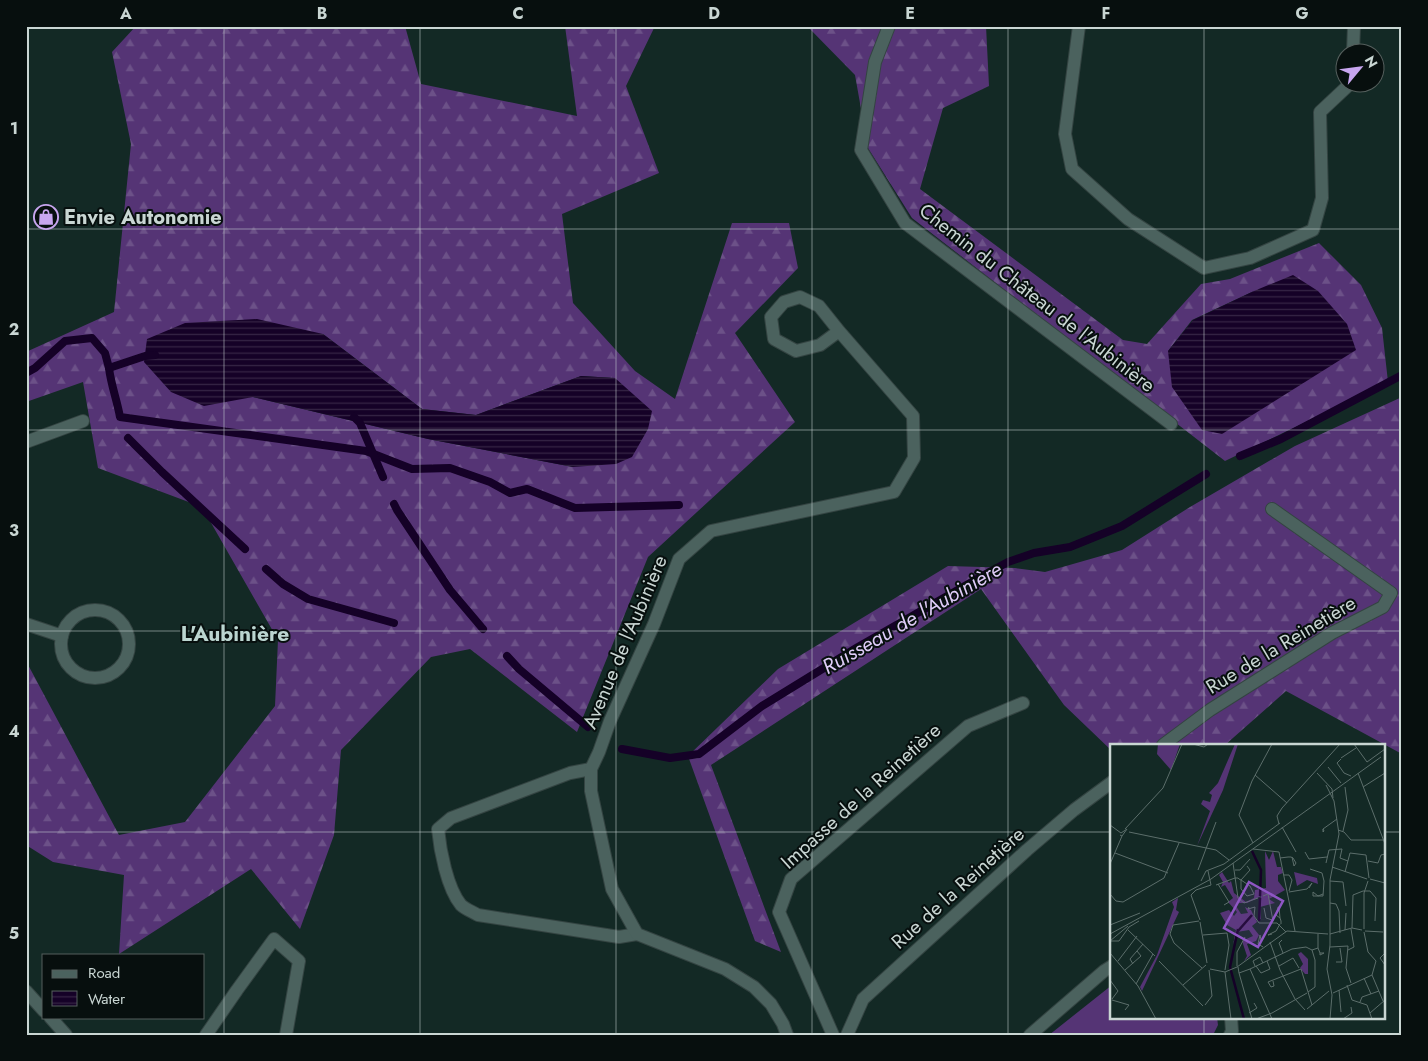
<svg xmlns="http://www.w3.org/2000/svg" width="1428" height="1061" font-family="Jost,sans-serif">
<defs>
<pattern id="forest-firs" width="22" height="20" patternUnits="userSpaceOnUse" patternTransform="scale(1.25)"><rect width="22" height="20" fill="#553475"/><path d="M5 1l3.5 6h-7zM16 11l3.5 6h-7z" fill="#6c5188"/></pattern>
<pattern id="water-rules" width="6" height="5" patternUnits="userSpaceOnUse" patternTransform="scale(1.25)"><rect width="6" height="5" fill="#150127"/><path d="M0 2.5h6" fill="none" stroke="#362545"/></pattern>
</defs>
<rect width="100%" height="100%" fill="#132925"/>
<path fill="#553475" d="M1112,985V1017H1217L1218,1025L1213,1035H1049Z"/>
<g fill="url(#forest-firs)" fill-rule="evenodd">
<path d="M136,26H405L421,84L577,116L565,26H655L626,86L659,173L562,214L573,303L635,371L675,399L732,223H789L798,268L735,333L795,422L648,557L577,732L470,649L431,657L341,750L334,835L300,929L251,869L119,954L124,875L53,862L26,845V661L119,835L185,822L275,706L278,640L202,507L98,468L83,382L26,402V352L114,312L131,144L112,52ZM323,334L422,409L476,415L581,376L615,378L573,467L428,439L253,397Z"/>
<path d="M807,26H986L989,86L943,108L920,189L1123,340L1147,344L1201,284L1230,279L1319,243L1361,285L1382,328L1388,382L1225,461L912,218L868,148L855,75ZM1254,291L1168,351L1192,320Z"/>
<path d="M1402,397V754L1286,691L1225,745H1112V751L1064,705L981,589L711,765L781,952L755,941L688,756L778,669L948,566L1015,568L1045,572L1122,550L1190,507L1295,446Z"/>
</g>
<g fill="url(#water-rules)">
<path d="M1293,275L1318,291L1347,324L1356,350L1222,434L1202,430L1172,387L1168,351L1193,320L1254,291Z"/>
<path d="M257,319L323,334L422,409L476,415L581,376L615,378L652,411L648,429L632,457L616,464L573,467L428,439L253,397L204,406L171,392L144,362L147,339L185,323Z"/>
</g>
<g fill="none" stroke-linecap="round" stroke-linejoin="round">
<g stroke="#150127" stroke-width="8">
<path d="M109,368C111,385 117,400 120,417L366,451L412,469L450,468L490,482L510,493L527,489L575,508L679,505"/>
<path d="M26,373L35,368L65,341L92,338L105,353L109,368L145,356L155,355"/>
<path d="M354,417L360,423L383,477"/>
<path d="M128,438L162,472L245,549"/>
<path d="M1240,456L1281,439L1402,375"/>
<path d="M394,504L397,510L450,590L483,629"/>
<path d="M266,569L283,584L308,599L394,623"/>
<path d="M507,656L519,669L588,727"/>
<path d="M622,749L670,758L699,754L762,706L858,647L984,575L1008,562L1034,553L1070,547L1122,526L1206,474"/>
</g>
<defs>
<g id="minor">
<path d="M889,26L875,62L861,150L905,223L1171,424"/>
<path d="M1079,26L1065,134L1072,169L1128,219L1204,268L1250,258L1313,230L1322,198L1320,112L1352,82"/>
<path d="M1353,52L1354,26"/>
<path d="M26,442L83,421"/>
<circle cx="95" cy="644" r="34"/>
<path d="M26,624L62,636"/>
<path d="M1163,745L1210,710L1332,633L1383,607L1391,593L1272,509"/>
<path d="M591,769L570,773L451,818L438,829C440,850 447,888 461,905C465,909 473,912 478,915L619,937L637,934"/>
<path d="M26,991L44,1011"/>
<path d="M50,1017L66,1035"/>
<path d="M206,1035L237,990L274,939L299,961L286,1035"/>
<path d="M787,1035L783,1024L771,1004L754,987L725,969L637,934L612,889L591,791V769L599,752L610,721L654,624L679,559L711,531L894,492L914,458L913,416L839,331L820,345L796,351L774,339L771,317L784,302L800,297L819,306L839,331"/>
<path d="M833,1035L779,912L791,879L968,726L1023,703"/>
<path d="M847,1035L863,999L1027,850L1074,810L1112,782"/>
<path d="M1030,1035L1104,971L1112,966"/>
<path d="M1230,1035L1232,1031L1231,1017"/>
</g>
</defs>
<use href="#minor" stroke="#344442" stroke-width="14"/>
<use href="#minor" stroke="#4b625e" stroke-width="12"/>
</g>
<path fill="none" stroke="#c9d6d3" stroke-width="1" stroke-opacity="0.55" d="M224,26V1035M420,26V1035M616,26V1035M812,26V1035M1008,26V1035M1204,26V745M26,229H1402M26,430H1402M26,631H1402M26,832H1112M1384,832H1402M1204,1017V1035"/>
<defs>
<symbol id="shop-ring" viewBox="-11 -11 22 22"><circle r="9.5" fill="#070f0e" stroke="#c8a6ef" stroke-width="1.5"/><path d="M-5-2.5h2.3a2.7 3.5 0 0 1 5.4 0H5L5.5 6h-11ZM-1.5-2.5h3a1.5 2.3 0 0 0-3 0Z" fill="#c8a6ef"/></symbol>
</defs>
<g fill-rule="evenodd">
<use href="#shop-ring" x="32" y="203" width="28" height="28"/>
</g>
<g text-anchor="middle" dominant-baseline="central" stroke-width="4" stroke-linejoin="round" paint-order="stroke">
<g font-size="20" font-weight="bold" fill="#c9d6d3" stroke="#070f0e" text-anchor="start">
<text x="64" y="217">Envie Autonomie</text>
</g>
<g font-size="20" fill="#c9d6d3" stroke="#070f0e">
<text transform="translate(1037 298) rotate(38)">Chemin du Château de l'Aubinière</text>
<text transform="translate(625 642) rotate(-67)">Avenue de l'Aubinière</text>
<text transform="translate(1281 645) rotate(-31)">Rue de la Reinetière</text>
<text transform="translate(861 796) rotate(-42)">Impasse de la Reinetière</text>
<text transform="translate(958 888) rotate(-42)">Rue de la Reinetière</text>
</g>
<g font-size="21" font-style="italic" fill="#dfccf8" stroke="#070f0e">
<text transform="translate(912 618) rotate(-30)">Ruisseau de l'Aubinière</text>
</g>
<g font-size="21" font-weight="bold" fill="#bbd5d0" stroke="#070f0e">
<text x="235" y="634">L'Aubinière</text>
</g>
</g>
<g transform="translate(1110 744)">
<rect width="275" height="275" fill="#132925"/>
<path d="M125,0H128L113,46L87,102L100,67L91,60L93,56L100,58L102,51L99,49L108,39ZM68,154L66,166L69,168L32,247L30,243L47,211L64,163L62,158Z" fill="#553475"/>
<path d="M48,0H70L61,26L47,10ZM155,107L159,116L163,107L167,123H171L173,129L168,131V137L175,146L159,155L165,159L150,163L151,175L157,176L150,175L149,164L151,152L137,159H127L126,162L131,170L138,169L135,163L141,166L147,178L142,182L149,191L146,197L137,200L141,211L134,217L137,212L132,197L143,192L139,186L127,188L123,201L126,186L117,181L110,169L119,166L124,172L127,168L118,158L123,154L115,141L111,143L113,138L109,131L112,128L119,139L121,137L124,149L136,158L144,154L145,146L156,144Z" fill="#553475"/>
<path d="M184,128L207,134L208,140L197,136L187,142Z" fill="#553475"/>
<path d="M191,208L198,215V230H195L190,224L193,220L188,210Z" fill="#553475"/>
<path fill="none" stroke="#150127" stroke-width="2.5" d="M142,107L151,126L150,152M149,177L150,154M128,185L120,223L134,275M128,187L142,171"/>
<path fill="none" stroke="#5c6e6b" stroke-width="1" d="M83,0L94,3L98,0M244,0L257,18L275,5M231,14L246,4M231,15L227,19L234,29L241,32M218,23L231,39M207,29L222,45L223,54M248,29L275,100M145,31L177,59M216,41L224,57L229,90L220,136V201L217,225L222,251M253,43L275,29M169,80L167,72L172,64L230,0M0,81L11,89L17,85L12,92L10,91M172,83L186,108M15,85L53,44L72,0M213,85V88L214,87L213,85L227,75M228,86L234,88L241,96H273M233,87L238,66L235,43M19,88L106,106L119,116M143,99L129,71L142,37L162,0M143,105L169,108L185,187M195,108L199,115L217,113M5,109L58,129M170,114L178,113H181L183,114L186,119L184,122L182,113M258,117L268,119L271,111L275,110M123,119L128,154L134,159L148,154M216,119L219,106L232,105L230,114L238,117M0,120L12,92M222,123L257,135M200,125L212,129L214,137L213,152H203V148L208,152L213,150M88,126L106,78M125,126H130L140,115M235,128L240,109L256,111L259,134M174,131H179L182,136L179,147M125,134H128L129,135L131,136L140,142L144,150L137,152L131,145V136L140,126L137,122M260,135L275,139M91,137L96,127L114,120L170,79M220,137L233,138L236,162M108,140L119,158L114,161M106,141L125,134M179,148L197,145L202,139L199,144M0,150L6,157L13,158L54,134L69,99M81,151L86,146L101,141L98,127M81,151L90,176M153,152L158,150L163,177M220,159L226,160L229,167L230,189M139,163L138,165L145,163L144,172L149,179H167L176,188M154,164L156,174L162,176M170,174L166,171L168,163H169L170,174L171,177V180M89,177L63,181L60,190L64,199L92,224M90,178L97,219M0,181L30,169M242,184L243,151L253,147H260L266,154L265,177M254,185V149L258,137M18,186L45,212M235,186L236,169M255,187L273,188M254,188L258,208L266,217L262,231M0,190L101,135L271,13M162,190L158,191L166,187L170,180M220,190L242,184L252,186M93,191L117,189L119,201L115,226M151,196L150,191L148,200L153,203M172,196L169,199L173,209M0,197L18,182M1,197H9L19,183L29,177M160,198L170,226L185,255L195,266M220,203L238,202L236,224L241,239M208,204L210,209H214L210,211V209M202,206L208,204V190M238,206L244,203L241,185M0,209L28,242L46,275M275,209L270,214L275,221M8,217L27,192M49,217L93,262M226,218H232L230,204M23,220L20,215L33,200M127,222V208L135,193M145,222L143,217L150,213L153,219M146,222L151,229L160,225L157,217M169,222L183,214L189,224M128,223L129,229L140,225L162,275M100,225L115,228L127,223L177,187L218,190M140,225L182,205L196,203L202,206L205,216V243L198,248M15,226L31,212L27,207M115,228L121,275M129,229L142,275M262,231L273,257M254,234L261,250M0,236L8,247L2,255M163,237L164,242L161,243L158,238L191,225L202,261M26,240L43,210M73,241L96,221M237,241L242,256M229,246L231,268M223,249L262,231M2,256L19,261L15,266M242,256L257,261L262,275M250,258L252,253L269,247M95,261L102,252L99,226M197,265L219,247M139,269L147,264L144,259M260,269L275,256M146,275L162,269L197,249M220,275L222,251M233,275L242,269L241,263"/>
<path fill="#8e56c4" fill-opacity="0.15" stroke="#8e56c4" stroke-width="2.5" d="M139,138L173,157L148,203L114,184Z"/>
<rect width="275" height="275" fill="none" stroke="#c9d6d3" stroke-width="2.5"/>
</g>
<rect width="1428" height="1061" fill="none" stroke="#070f0e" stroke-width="55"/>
<rect x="42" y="954" width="162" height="65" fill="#070f0e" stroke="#555f5d"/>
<rect x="52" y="970" width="25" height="8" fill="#4b625e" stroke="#555f5d"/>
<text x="88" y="978" font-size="15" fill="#c9d6d3">Road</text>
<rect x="52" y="991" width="25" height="15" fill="url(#water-rules)" stroke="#555f5d"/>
<text x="88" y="1004" font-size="15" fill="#c9d6d3">Water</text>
<g transform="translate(1360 68) rotate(61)"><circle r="24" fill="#070f0e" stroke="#555f5d"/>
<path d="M0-4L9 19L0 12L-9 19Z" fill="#c8a6ef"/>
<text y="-8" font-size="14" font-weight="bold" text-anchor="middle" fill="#c9d6d3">N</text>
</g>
<rect x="28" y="28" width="1372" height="1006" fill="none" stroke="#c9d6d3" stroke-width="2"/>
<g font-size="16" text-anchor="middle" font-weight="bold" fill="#c9d6d3">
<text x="126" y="19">A</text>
<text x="322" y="19">B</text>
<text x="518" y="19">C</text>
<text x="714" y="19">D</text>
<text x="910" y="19">E</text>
<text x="1106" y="19">F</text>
<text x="1302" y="19">G</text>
<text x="14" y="134">1</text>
<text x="14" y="335">2</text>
<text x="14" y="536">3</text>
<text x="14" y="737">4</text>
<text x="14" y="939">5</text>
</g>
</svg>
